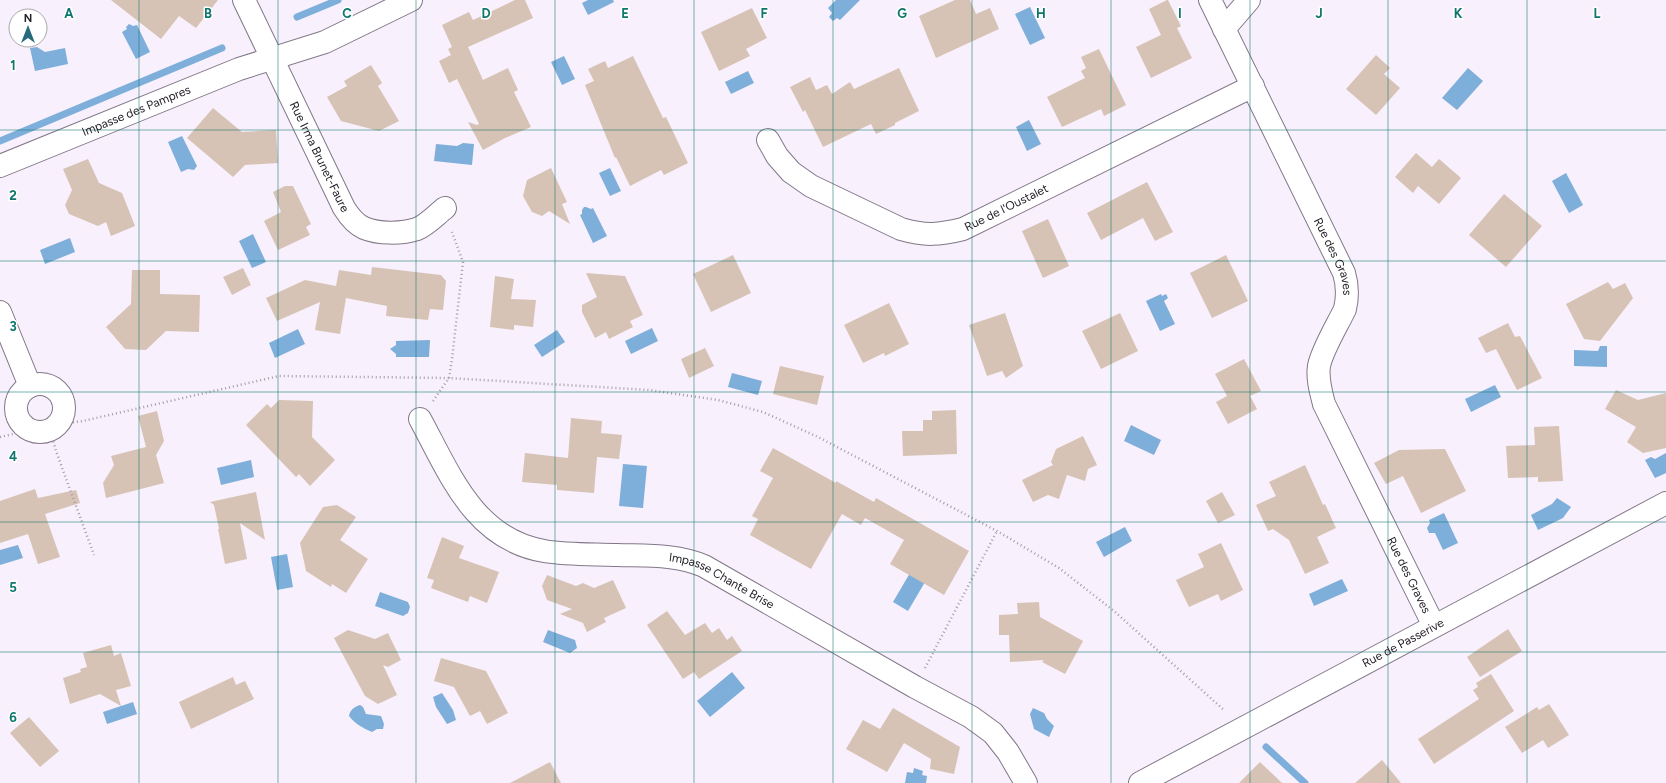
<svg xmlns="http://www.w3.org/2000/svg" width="1666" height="783" font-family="Figtree,sans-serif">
<rect width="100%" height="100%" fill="#f8f0fc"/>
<g fill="#7eaeda">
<path d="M588,0H613L614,2L588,15L582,3Z"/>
<path d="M836,0H860L840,20L837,18L833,21L829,17L832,13L828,8Z"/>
<path d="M1030,7L1045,38L1030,45L1015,14Z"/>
<path d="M129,24L133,26L137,25L150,52L136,59L122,32L127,29L126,27Z"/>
<path d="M37,47L45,52L65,48L68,64L35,71L30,48Z"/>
<path d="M564,56L575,79L562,85L551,62Z"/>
<path d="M1468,68L1483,81L1457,110L1442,98Z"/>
<path d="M748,71L754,83L731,94L725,82Z"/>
<path d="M1029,120L1041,144L1027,151L1016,127Z"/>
<path d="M182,136L197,166L194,170L188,169L181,172L168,142Z"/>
<path d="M463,143L474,144L472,165L434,161L436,144L457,146Z"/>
<path d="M610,168L621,191L610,196L599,173Z"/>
<path d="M1566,173L1583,205L1569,213L1552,181Z"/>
<path d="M584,207H586L591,209L593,208L607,236L593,243L580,215L582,214V210Z"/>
<path d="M253,234L266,262L252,268L239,241Z"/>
<path d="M70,238L75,252L45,264L40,250Z"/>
<path d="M1161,294L1162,296L1166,294L1168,298L1164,301L1175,324L1160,331L1146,301Z"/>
<path d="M652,328L658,341L631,354L625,341Z"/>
<path d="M298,329L305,344L275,358L269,343Z"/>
<path d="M557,330L565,342L542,357L534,345Z"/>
<path d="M430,340L429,357H396V354L390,349L396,345V341Z"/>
<path d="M1600,346H1607V367L1574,366V350L1598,351Z"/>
<path d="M732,373L762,381L758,395L728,387Z"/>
<path d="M1495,385L1501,397L1471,412L1465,399Z"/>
<path d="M1131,425L1161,440L1154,455L1124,441Z"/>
<path d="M1666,453V473L1655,478L1645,460L1651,457L1655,459Z"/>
<path d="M251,460L254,477L221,485L217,468Z"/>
<path d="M623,464L647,466L643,508L619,506Z"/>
<path d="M1557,498L1571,507L1563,518L1538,530L1531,515L1552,504Z"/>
<path d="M1444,513L1458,543L1443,550L1435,533H1429L1427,528L1430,523L1429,520Z"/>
<path d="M1125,527L1132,541L1104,557L1096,542Z"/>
<path d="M18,545L23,558L0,565V550Z"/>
<path d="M287,554L293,587L277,590L271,557Z"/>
<path d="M910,573L925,582L908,611L893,602Z"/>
<path d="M1342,579L1348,591L1314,606L1309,594Z"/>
<path d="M380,592L408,602L410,607L408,613L403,616L375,606Z"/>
<path d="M548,630L575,640L577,648L570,653L543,642Z"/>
<path d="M732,672L745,688L710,717L697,701Z"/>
<path d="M442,693L453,710L456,720L447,724L436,707L433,697Z"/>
<path d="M133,702L137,714L107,724L103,712Z"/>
<path d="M360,705L363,707L366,714L381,716L384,724L383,729H377L372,732C363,728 355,724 349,716C350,710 354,707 360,705Z"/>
<path d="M1033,708L1044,713L1047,719L1054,726L1049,737L1034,729L1030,714Z"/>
<path d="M914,768L923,771L922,775L927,776L926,783H905L907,772L913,773Z"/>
</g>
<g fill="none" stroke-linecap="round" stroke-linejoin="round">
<g stroke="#7eaeda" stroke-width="7">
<path d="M297,17L338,0"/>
<path d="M0,141L222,48"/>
<path d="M1266,747L1305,783"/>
</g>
</g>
<g fill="#d6c3b5">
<path d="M111,0H218L196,28L179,16L161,39Z"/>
<path d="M515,0H525L533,18L468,47L483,80L508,68L518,90L514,92L531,127L505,138L483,150L468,122L477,125L479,124L457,79L449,83L439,61L451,55L448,49L452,47L442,25L469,12L473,20Z"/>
<path d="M955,0H970L976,14L990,8L999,29L936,58L919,16Z"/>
<path d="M1167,0H1168L1181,26L1177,28L1192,58L1151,78L1136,47L1161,35L1149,9Z"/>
<path d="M752,8L767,38L746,49L750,56L719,71L701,32Z"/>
<path d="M1099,49L1126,105L1104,116L1101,109L1062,127L1047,97L1085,78L1081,71L1086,68L1081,57Z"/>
<path d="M1376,55L1390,68L1384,74L1400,88L1376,115L1346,89Z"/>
<path d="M633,56L663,118L666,117L688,163L664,175L661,170L630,186L616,157L615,158L585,85L594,81L588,69L605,61L608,68Z"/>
<path d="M371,65L382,83L378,86L399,121L379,131L341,121L327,97L347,86L344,81Z"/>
<path d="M899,68L919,111L895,123V125L876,134L871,124L823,147L805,110L803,112L790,87L810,77L816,90L827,85L832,94L850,82L854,89Z"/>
<path d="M213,108L242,132L276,130L278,163L245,165L233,177L187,138Z"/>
<path d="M1416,153L1432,167L1439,159L1461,178L1439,204L1418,186L1413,193L1395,177Z"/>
<path d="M88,159L99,183L122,193L135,226L111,236L106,222L98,226L69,214L65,205L72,190L63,169Z"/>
<path d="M551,168L567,202L562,204L570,224L549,211L542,216L532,212L523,196L527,180Z"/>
<path d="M1147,182L1173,232L1155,241L1143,218L1101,240L1087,213Z"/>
<path d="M285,186H293L311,224L306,227L310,235L278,250L264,221L281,212L273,192Z"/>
<path d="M1504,194L1542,226L1506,267L1469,235Z"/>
<path d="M1048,219L1069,266L1043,278L1022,231Z"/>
<path d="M733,255L751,293L711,312L693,274Z"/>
<path d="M1226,255L1248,301L1212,318L1190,273Z"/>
<path d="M372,267L441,275L446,281L443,310L430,309L428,320L386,316L387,306L346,298L340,334L315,330L320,302L277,321L266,298L305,280L336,286L339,270L371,275Z"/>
<path d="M243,268L251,285L232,295L223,277Z"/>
<path d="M132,270H160V294L200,295L199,332L166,331L146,350L125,349L106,327L131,304Z"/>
<path d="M586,273L625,276L643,315L630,321L633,327L609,339L606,332L595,338L582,312V305L597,297Z"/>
<path d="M495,276L514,279L511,299L536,300L533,327L514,325V330L490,327Z"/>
<path d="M1608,282L1613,289L1625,283L1633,298L1600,341L1584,339L1566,304Z"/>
<path d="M889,303L909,344L885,356L884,353L863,363L844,325Z"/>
<path d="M1005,313L1023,366L1006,378L1002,371L987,376L969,325Z"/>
<path d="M1120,313L1138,351L1101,369L1082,331Z"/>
<path d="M1508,323L1515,337L1520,336L1542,378L1517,390L1496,349L1486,353L1478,338Z"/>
<path d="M705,348L714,366L689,378L681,359Z"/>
<path d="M1244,359L1261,391L1250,396L1257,409L1228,424L1216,402L1227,396L1215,374Z"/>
<path d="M780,366L824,376L817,405L773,394Z"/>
<path d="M1616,390L1638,400L1666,393V448L1643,453L1627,442L1636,427L1605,409Z"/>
<path d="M279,400L313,401L312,437L335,460L310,486L299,474L296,477L246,425L267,404L271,408Z"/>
<path d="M956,410L957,454L903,456L902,431H923V420H932V411Z"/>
<path d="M157,411L164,441L156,455L164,483L106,498L103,483L114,465L111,456L146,447L138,416Z"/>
<path d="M571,418L602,421L601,433L622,435L619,459L597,457L594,493L557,490V485L522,482L525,453L568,458Z"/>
<path d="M1559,426L1563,481L1538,482V477L1508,478L1506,446L1535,445L1534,427Z"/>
<path d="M1083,436L1097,465L1088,469L1085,481L1067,475L1059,499L1048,495L1033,502L1022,480L1053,465L1051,462L1056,449Z"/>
<path d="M773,448L836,483V481L874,502L876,498L969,551L944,595L890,564L904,540L865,518L861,525L842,514L811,569L750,535L758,519L752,516L773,478L760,471Z"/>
<path d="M1445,449L1466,491L1421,513L1403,476L1386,484L1374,463L1399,450Z"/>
<path d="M1305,465L1323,505L1325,504L1336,528L1317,537L1329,563L1305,574L1289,540L1273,529L1268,531L1256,505L1276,496L1269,482Z"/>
<path d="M35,489L38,498L76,490L80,503L45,514L60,557L38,564L28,534L0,543V501Z"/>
<path d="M256,492L265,540L240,523L247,559L225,564L218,529H219L214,505L210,502Z"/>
<path d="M1222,492L1235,515L1218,523L1206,501Z"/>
<path d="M337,505L356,517L340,540L368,559L346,593L332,584L331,587L306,571L300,543L323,507Z"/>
<path d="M442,537L464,546L459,558L499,572L487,603L470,596L468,602L431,588L434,580L427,578Z"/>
<path d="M1221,543L1243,590L1221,601L1218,594L1189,607L1176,580L1204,567L1198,554Z"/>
<path d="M547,575L576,586L583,583L594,588L613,580L626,608L604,618L606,622L587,632L583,623L560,614L572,609L547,600L542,586Z"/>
<path d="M1039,602L1040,617L1083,641L1065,674L1042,662L1044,660L1010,662L1009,635H999V615L1018,614L1017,603Z"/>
<path d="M667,611L685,635L705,623L712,633L719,628L727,640L732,636L742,651L699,679L694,672L683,679L647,625Z"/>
<path d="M1508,629L1522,651L1480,677L1467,657Z"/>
<path d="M348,630L375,639L388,633L401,660L388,667L383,665L397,695L378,704L365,696L334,638Z"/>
<path d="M111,645L114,656L121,653L131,686L116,690L121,706L100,694L70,704L63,678L81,672L80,669L87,667L83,653Z"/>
<path d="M441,658L486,671L508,713L487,724L480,711L470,716L454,687L434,681Z"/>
<path d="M1491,674L1514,711L1434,764L1418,739L1479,699L1473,690L1478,687L1476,683Z"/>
<path d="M233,677L236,685L245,681L254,699L191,729L179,702Z"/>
<path d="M1549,704L1569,735L1548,748L1543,740L1522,753L1505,727L1537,707L1539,710Z"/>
<path d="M893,708L960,747L954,774L930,769L931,759L904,743L887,772L846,749L863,720L880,729Z"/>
<path d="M29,717L59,751L40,767L10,733Z"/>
<path d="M1382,760L1401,783H1355Z"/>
<path d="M550,762L561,783H510Z"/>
<path d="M1260,762L1282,783H1239Z"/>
</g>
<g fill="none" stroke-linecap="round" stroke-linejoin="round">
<defs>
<g id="minor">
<path id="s1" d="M244,0L344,208C349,216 355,224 364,228C378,234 402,234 417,229C427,225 436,215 445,208"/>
<path id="s2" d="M1210,0L1344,273C1348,286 1348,296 1345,309C1338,324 1322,350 1319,366C1317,379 1321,392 1324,404L1434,626"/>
<path d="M1224,29L1249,0"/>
<path id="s3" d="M768,140L777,156L791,172L811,186L901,229C925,236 939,235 963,229L1253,86"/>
<path id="s4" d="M0,166L239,69L325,42L411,0"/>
<path d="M0,312L30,386"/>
<circle cx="40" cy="408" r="24"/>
<path id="s5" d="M420,419C450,474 474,539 544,551C568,555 593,554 617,555C646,556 676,554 704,566L915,687L971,717L993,733L1008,752L1026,783"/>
<path id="s6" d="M1140,783L1666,503"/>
</g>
</defs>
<use href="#minor" stroke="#827789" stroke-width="24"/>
<g stroke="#a39ca6" stroke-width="2.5" stroke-dasharray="1 3" stroke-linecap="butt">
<path d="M433,401L449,378L452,359L463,262L452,232"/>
<path d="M57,424L83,421L279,376L449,378L649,390L718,400L763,412L818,437L997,531L1059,568L1114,611L1225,711"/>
<path d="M50,430L56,451L94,555"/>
<path d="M0,437L31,430"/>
<path d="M925,668L997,531"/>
</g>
<use href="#minor" stroke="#fff" stroke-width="22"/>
</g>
<path fill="none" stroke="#0f766e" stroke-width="1" stroke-opacity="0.55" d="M139,0V783M278,0V783M416,0V783M555,0V783M694,0V783M833,0V783M972,0V783M1111,0V783M1250,0V783M1388,0V783M1527,0V783M0,130H1666M0,261H1666M0,392H1666M0,522H1666M0,652H1666"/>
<g text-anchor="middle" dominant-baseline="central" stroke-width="3" stroke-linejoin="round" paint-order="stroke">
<g font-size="12" fill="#262129" stroke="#fff">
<text stroke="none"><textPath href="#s4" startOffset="147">Impasse des Pampres</textPath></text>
<text stroke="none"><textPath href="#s1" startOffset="174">Rue Irma Brunet-Faure</textPath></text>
<text stroke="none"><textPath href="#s3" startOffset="275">Rue de l'Oustalet</textPath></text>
<text stroke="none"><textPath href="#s2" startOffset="285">Rue des Graves</textPath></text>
<text stroke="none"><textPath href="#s2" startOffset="633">Rue des Graves</textPath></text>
<text stroke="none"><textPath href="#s5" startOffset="372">Impasse Chante Brise</textPath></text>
<text stroke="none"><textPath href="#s6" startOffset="298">Rue de Passerive</textPath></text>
</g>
</g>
<g font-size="13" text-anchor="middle" font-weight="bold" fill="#0f766e" stroke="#fff" stroke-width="3" stroke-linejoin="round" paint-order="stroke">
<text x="69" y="18">A</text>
<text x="208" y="18">B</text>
<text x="347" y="18">C</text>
<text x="486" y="18">D</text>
<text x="625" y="18">E</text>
<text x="764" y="18">F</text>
<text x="902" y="18">G</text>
<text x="1041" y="18">H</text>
<text x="1180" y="18">I</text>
<text x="1319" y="18">J</text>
<text x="1458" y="18">K</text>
<text x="1597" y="18">L</text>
<text x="13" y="70">1</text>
<text x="13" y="200">2</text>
<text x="13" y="331">3</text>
<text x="13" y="461">4</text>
<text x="13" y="592">5</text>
<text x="13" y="722">6</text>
</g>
<g transform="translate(28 28)"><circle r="19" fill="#ffffff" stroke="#a8a6a9"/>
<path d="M0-3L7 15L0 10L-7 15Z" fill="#276a7c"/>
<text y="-6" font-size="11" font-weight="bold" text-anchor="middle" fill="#262129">N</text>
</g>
</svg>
